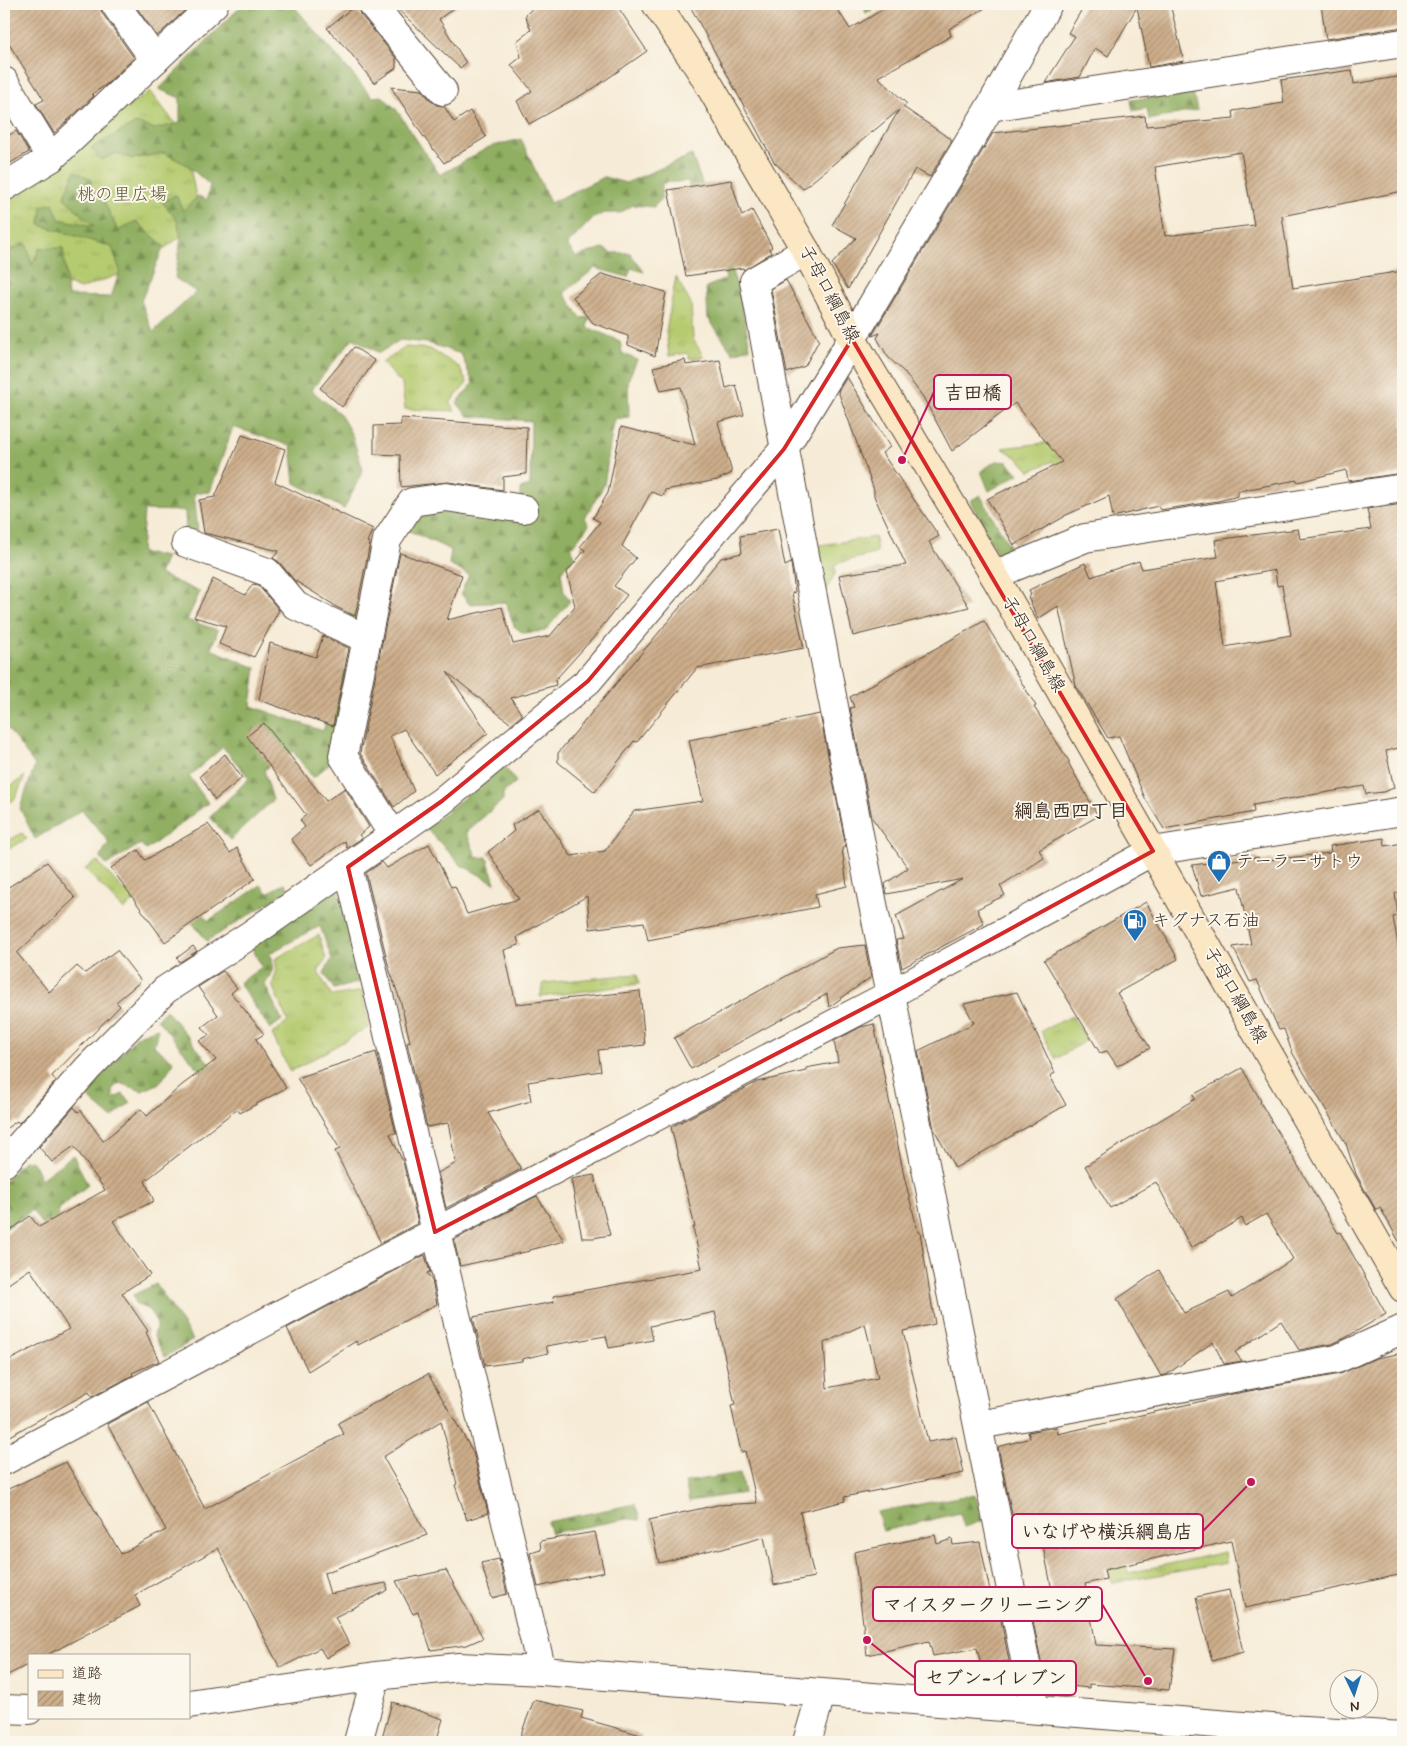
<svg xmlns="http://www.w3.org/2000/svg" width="1407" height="1746" font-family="Mynerve,'Klee One',sans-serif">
<defs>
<pattern id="grass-tufts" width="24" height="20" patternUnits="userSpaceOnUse" patternTransform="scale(1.25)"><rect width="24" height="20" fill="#b5cb70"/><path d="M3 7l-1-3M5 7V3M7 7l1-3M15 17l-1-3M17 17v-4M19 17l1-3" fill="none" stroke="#9dae61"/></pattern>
<pattern id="forest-firs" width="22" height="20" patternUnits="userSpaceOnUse" patternTransform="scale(1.25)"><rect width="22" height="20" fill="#90af62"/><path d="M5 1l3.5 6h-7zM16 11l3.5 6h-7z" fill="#778f50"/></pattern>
<pattern id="building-hatch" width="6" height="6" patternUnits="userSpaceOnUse" patternTransform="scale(1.25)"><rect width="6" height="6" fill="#cdae8b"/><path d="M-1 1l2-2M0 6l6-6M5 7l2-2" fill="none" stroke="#a88e71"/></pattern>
</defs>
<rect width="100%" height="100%" fill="#fbf7ec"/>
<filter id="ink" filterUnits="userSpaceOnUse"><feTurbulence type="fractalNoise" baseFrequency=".02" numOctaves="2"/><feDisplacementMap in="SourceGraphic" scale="10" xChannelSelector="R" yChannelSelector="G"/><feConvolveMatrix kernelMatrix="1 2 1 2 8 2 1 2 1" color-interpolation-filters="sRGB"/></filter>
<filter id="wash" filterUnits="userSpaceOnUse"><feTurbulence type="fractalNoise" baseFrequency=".0096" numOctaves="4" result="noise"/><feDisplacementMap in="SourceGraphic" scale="20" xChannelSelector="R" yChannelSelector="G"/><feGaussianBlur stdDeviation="1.12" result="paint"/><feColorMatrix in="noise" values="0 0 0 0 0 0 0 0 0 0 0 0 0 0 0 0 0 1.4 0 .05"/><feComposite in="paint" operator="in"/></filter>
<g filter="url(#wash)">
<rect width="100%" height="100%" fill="#f6ebd6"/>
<g fill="url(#grass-tufts)" stroke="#787a47">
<path d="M150,91L187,139L192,177L201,222L140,266L80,289L19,264L4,236V193L47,165Z"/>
<path d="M676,277L691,304L693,339L704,357L690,359L687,353L669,356L666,331Z"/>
<path d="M406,347L430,349L459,367L467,383L450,403L455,411L405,409L402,384L382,363Z"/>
<path d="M1059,432L1068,486L1053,461L1030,471L1018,458L1002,448L1044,443Z"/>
<path d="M875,537L877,553L835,564V574L826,590L820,545Z"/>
<path d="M25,776L15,799L4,806V791Z"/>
<path d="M22,833L27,839L4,851V843Z"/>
<path d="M97,861L125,892L140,883L147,889L124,910L85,869Z"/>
<path d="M319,935L326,959L318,972L332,996L362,991L369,1027L290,1072L272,1034L288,1022L272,985L277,970L275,959Z"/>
<path d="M637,974L639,984L540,997L544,983Z"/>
<path d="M1072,1016L1087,1040L1056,1059L1041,1031Z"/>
<path d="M1116,1534L1128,1573L1225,1552L1226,1563L1112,1583L1101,1538Z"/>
</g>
<g fill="url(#forest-firs)" stroke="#666c40">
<path d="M243,4H292L372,97L382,96L396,109L440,175L489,147L521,139L550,203L604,177L626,183L692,155L718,229L699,231L688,181L662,183L661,199L654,207L633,205L620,213H604L592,219L567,245L576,257L603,248L611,253H630L644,272L631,268L628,277L595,268L564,293L581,318L590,317L587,327L620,341L622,353L637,360L628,380L629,417L614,419L604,485L585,518L589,525L571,548L575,556L561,572L564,592L570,601L545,631L523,633L514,626L506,602L469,604L461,593L469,575L449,565L451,550L405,529L414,512L520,501V489L530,486L531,421L468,416L457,403L473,383L461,354L428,343L400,340L379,353L353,338L311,390L340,414L352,435L363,470L344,509L295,483L291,446L233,427L210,492L194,493L198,532H186L185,511L144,510L141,553L166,557L159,574L200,592L187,620L218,630L211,649L256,668L251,706L323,731L345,670L351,677L334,760L313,778L293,751L264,770L273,800L230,840L210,817L249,778L223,747L189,776L208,803L146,850L141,844L106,865L100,857L109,842L82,810L35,839L20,808L35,765L4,724V252L8,251L26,243L32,265L40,248H63L68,296L111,297L120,271L112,247L40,225L42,206L53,203L59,219L94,226L64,198L75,171L92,180L89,192L100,193L118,231L136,221L164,246L141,301L153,332L196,292L175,278L181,238L177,220L162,202L176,195L183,211L198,196L207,200L210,185L187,165L164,153L133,159L116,153L101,160L91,148L136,123L155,129L180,123V98L159,89Z"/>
<path d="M864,4H883L866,14Z"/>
<path d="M1193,93L1197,110L1149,120L1147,108L1133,111L1131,100Z"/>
<path d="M720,237L739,292L750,348L733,353L708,318L706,287L726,279L717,238Z"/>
<path d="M996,461L1008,462L1019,474L989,491L981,471Z"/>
<path d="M980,495L1013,552L1000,560L970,501Z"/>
<path d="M373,540L378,541L362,631L347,622L359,573Z"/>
<path d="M504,766L516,782L503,793V800L466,832L477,858L487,857L495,883L461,865L426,828Z"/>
<path d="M181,881L208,921L261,885L267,893L285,883L289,890L207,941L176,903Z"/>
<path d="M338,888L360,982L334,989L324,973L332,959L320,926L270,953L273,969L265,985L282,1020L270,1029L239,983L262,967L251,947Z"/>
<path d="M166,1010L222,1079L214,1088L157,1019Z"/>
<path d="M158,1028L154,1046L174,1062L160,1083L142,1091L120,1083L113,1088V1099L123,1094L131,1102L112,1118L85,1095L138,1035Z"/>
<path d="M73,1155L88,1185L59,1209L56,1221L45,1229L32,1210L4,1230V1182L24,1160L33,1162L41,1179Z"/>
<path d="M156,1284L193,1340L165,1357L154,1336L157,1324L149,1310L136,1304L133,1295Z"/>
<path d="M740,1473L744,1493L689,1501L685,1482Z"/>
<path d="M975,1494L982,1521L964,1527L960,1513L883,1531L877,1512Z"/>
<path d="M635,1504L640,1520L627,1519L551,1533L547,1522Z"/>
</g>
<g id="blocks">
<g fill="url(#building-hatch)" fill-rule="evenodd">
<path d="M4,4H100L102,13L134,58L107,84L92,94L94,96L54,133L36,104L44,100L4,36Z"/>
<path d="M134,4H192L157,36Z"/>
<path d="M357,4L360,14L396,58V68L374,83L349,51L327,28Z"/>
<path d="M392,4H460L439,19L466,63L460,68Z"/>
<path d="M536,4H616L647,51L594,88L529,124L517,101L532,91L511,65L521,57L517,41L531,30L525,16Z"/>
<path d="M689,4H834L850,29L892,4H992L949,29L951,36L878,77L907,104L903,107L952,140L930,177L915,169L848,289L832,264L856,238L832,225L899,110L803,189L774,162Z"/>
<path d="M1085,4H1170L1184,61L1149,67L1137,7L1108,56L1095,48L1080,77L1045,83L1075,36L1068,33Z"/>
<path d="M1321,4H1400L1403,27L1326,39Z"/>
<path d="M1352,70L1354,84L1403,76V191L1282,216L1293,288L1403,271V473L1348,481L1346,470L1298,482L1297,480L1238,491V496L1218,501L1160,510L1158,506L1113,517L1109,496L1064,516V517L1014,545L987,499L1062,462L1015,403L952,451L923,397L905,373L888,357L877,338L880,333L872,336L993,133L1145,116L1146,126L1234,118L1233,111L1284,103L1281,80ZM1241,152L1254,225L1165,236L1155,167Z"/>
<path d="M391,87L422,90L431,101L437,105L444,106L454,122L470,111L486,137L444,163L423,136Z"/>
<path d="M16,131L29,152L4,167V138Z"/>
<path d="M731,180L742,216L752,210L772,247L769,249L771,253L744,270L743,268L686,276L668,190Z"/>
<path d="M602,274L666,292L655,356L628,345V336L593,323L573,297Z"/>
<path d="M786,280L819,340L805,366L787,373L771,289Z"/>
<path d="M354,347L375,361L342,407L320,388Z"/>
<path d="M685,360L686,365L720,360L726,388L736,385L744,415L718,422L732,473L717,480L665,490L663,496L651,492L622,546L636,558L614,586L627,595L593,638L555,680L556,685L511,698L522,715L511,724L447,672L488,733L435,774L404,729L390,736L414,791L394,807L360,753L400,553L462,575L447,620L502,607L513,644L550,636L575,606L567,572L585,550L580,547L600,522L593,518L608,493L621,427L695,445L681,387L661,391L653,367Z"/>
<path d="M847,377L890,447L882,453L939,536L929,542L969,607L853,636L839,575L906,565L874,496V490L838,391Z"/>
<path d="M401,418L527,427L526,474L503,477V490L448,482L401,487L400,455L374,454V426L401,425Z"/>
<path d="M242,435L285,449L275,482L373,529L367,542L370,543L355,616L334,606V605L294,580L279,562L273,558L279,551L204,533L199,500L215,497Z"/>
<path d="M1403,504V747L1386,751L1394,788L1383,792L1366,794L1364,786L1253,805L1254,812L1164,829L1145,798L1119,736L1108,738L1076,686L1058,606L1038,619L1028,597L1031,595L1029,590L1085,563L1091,577L1139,561L1142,569L1218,557L1215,540L1298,529L1300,539L1371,529L1367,509ZM1275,570L1277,586L1282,585L1291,635L1225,647L1216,581Z"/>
<path d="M778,529L785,566L791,563L795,592L792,593L804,648L697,668L637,742L634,741L595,792L558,762V753L721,558L742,553L740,536Z"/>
<path d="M213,579L245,595L253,584L258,585L279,610L254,657L219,644L226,626L194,617Z"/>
<path d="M984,621L1036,706L1034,707L1069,761V764L1098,816L1039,850L1044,858L1000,886L1005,895L977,909L984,924L902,968L896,940L904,939L896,916L963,879L887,894L885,884L908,868L872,818L850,708L854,707L850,697Z"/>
<path d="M323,636L349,648L333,726L259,700L270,643L316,657Z"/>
<path d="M820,714L846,847L842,848L847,886L815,894L818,907L648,940L644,922L590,929L587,896L517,937L519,945L504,950L516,1004L640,991L645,1045L598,1050L601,1071L528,1082L531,1101L488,1113L521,1169L446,1208L438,1173L456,1163L448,1123L427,1127L407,1043L410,1042L401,1003L389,968L366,873L382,862L387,868L429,844L451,887L455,886L467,914L519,899L488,852L514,831L512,825L539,809L571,856L605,851L634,811L703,801L689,740Z"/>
<path d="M264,723L326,801L345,788L369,827L359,835L362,838L347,848L345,841L311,865L291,839L305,827L300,820L306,815L247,736Z"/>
<path d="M225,754L242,778L215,800L200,776Z"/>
<path d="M208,824L230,853L237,848L255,879L165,942L111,868L138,850L145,860Z"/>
<path d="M1384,838L1385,846L1403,843V892L1395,893L1398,916L1393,917L1403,972V1249L1380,1207L1376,1210L1356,1174L1346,1144L1292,1052L1284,1029L1279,1030L1257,980L1250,982L1233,947L1251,944L1239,887L1201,896L1192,865L1258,857L1259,861L1331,853L1330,846Z"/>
<path d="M47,862L75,898L17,953L49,992L77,966L85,973L117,950L141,981L116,1002L120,1006L52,1076L56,1081L19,1123L17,1121L4,1130V890Z"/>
<path d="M1146,902L1178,959L1117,993L1150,1048L1117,1066L1107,1051L1100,1053L1044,960Z"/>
<path d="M865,945L871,977L829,1007L827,994L691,1069L674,1038L837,948Z"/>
<path d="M193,946L197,951L180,962L177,958Z"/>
<path d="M223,971L237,988L231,993L264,1034L256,1039L286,1088L240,1113L237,1109L145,1181L154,1201L113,1221L150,1275L122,1293L148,1331L146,1332L159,1361L132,1373L133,1375L92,1397L89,1392L4,1439V1363L69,1329L30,1269L4,1287V1235L30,1216L39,1227L105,1190L74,1146L52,1162L39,1147L74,1107L78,1112L81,1110L103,1141L141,1109L147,1116L182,1085L216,1060L199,1041L209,1035L202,1027L218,1015L198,987Z"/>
<path d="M1017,992L1055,1073L1050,1076L1066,1105L955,1168L934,1129L918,1051L974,1023L964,1004Z"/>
<path d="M874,1024L904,1176L918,1232H920L935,1324L903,1331L928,1442L956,1437L964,1473L844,1497L845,1501L800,1512L814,1577L774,1585L764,1537L719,1550V1548L659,1563L649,1520L717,1505L757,1503L745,1451L741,1452L731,1406L735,1405L715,1312L650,1326L653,1340L609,1348L606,1336L546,1346L548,1353L522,1359V1361L485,1366L473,1317L554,1302L553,1296L702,1269L693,1227H695L671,1127L757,1082L806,1071V1068L838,1062L834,1041L861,1027ZM865,1324L878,1378L827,1388L824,1343Z"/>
<path d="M376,1052L396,1133L390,1134L403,1162L418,1223L381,1243L335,1151L340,1149L297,1078Z"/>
<path d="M1242,1068L1261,1101L1260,1102L1338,1233L1340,1232L1386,1314L1345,1338L1332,1344L1299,1350L1281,1321L1235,1352L1242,1361L1224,1364L1213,1342L1166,1375L1161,1376L1117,1299L1159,1270L1184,1313L1229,1292L1232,1298L1293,1259L1266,1214L1245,1226L1242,1218L1191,1248L1156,1182L1110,1208L1085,1166L1195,1099L1193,1095Z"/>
<path d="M594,1175L610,1235L593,1238H582L571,1179Z"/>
<path d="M537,1196L564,1241L530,1250V1251L460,1266L454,1240Z"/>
<path d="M425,1255L430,1272L427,1273L432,1281L437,1304L358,1345L356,1341L308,1371L287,1328Z"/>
<path d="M1403,1353V1574L1245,1608L1231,1541L1104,1570L1106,1579L1085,1584L1096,1645L1175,1649L1169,1690L1089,1684V1688L1059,1685L1046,1686L1030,1605L1054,1600L1041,1536L1018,1543L998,1447L1030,1438L1028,1432L1057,1427L1058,1434L1233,1394L1340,1374L1376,1358Z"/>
<path d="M428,1374L473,1452L488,1513L467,1520L455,1485L457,1484L441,1421L383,1457L427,1535L324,1573L330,1594L386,1583L388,1590L335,1617L349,1644L326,1658L320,1648L280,1668L218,1548L135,1595L140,1606L47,1655H29V1664L4,1677V1491L66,1462L121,1554L166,1530L107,1424L148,1402L205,1509L344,1434L338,1423Z"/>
<path d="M595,1532L604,1572L538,1587L530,1553L541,1550L540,1541Z"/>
<path d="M935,1535L937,1544L952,1539L953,1545L980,1542L994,1611L999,1610L1009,1661L981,1665L977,1648L933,1656L929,1641L867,1655L854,1552Z"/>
<path d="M499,1559L507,1594L492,1598L481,1563Z"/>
<path d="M446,1570L483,1638L467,1645L431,1650L418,1612L413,1614L396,1581Z"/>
<path d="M1229,1590L1243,1652L1212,1661L1196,1597Z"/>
<path d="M534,1700L583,1711L581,1718L641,1735L640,1742H518Z"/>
<path d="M392,1702L443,1719L436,1742H381Z"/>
</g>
</g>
</g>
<g filter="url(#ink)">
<use href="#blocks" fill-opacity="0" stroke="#57473a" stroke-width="1"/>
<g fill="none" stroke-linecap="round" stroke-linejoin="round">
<defs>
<g id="minor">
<path d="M115,4L155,60"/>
<path d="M372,4L443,91"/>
<path d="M4,81L51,158"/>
<path d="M990,107L1403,43"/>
<path d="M4,187L51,158L214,4"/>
<path d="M806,251L754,281C840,758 940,1233 1035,1709"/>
<path d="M186,543L267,572L296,606L367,639"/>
<path d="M994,575L1085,538L1403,488"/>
<path d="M393,835L343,756L387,540L412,502L446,497L524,509"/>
<path d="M348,867L542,1671"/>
<path d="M4,1163L88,1068L165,990L250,935L442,801L588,681L784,449L852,339L990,107L1048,4"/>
<path d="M979,1425L1337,1359L1403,1329"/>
<path d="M4,1461L435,1232L891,994L1153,851"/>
<path d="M358,1742L376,1676"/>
<path d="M807,1742L821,1694"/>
</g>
<g id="tertiary">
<path d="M1153,851L1403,811"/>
<path d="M189,1704L376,1676L459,1667L542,1671L1256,1727L1403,1736"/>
<path d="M4,1709L29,1710"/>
</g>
<path id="secondary" d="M656,4L701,71L806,251L852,339L994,575L1403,1288"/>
</defs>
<use href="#minor" stroke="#57473a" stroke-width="30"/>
<use href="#tertiary" stroke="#57473a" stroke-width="30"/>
<use href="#secondary" stroke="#57473a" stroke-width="30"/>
<use href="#minor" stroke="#fff" stroke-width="28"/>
<use href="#tertiary" stroke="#fff" stroke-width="28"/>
<use href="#secondary" stroke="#fbe7c3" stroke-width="28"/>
</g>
</g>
<path fill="none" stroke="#d62828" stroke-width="4" stroke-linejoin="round" d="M852,339L1153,851L891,994L435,1232L348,867L442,801L588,681L784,449Z"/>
<defs>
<symbol id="shop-pin" viewBox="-11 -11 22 30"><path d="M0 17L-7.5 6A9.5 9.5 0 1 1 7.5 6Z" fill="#1f6fb2" stroke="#fbf7ec"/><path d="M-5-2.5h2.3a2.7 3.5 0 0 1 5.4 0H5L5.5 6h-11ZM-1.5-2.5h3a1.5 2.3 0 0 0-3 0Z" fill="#fff"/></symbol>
<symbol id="fuel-pin" viewBox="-11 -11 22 30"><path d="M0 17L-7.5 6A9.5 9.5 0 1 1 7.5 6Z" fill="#1f6fb2" stroke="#fbf7ec"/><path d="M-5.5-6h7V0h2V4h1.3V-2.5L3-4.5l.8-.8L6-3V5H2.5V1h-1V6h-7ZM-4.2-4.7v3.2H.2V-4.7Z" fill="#fff"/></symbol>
</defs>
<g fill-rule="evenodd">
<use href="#shop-pin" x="1205" y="848" width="28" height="38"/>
<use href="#fuel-pin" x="1121" y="907" width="28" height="38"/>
</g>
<g text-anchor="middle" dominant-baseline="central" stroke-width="4" stroke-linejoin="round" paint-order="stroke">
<g font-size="18" fill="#605a37" stroke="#fbf7ec">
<text x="122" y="195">桃の里広場</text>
</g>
<g font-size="18" fill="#3b2a1e" stroke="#fbf7ec">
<text transform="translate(829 294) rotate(62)">子母口綱島線</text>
<text transform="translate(1033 644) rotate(60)">子母口綱島線</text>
<text transform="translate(1235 995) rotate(60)">子母口綱島線</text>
</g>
<g font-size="18" fill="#3b2a1e" stroke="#fbf7ec" text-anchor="start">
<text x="1236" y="862">テーラーサトウ</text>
<text x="1152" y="921">キグナス石油</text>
</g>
<g font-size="19" font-weight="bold" fill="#3b2a1e" stroke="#fbf7ec">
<text x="1071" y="811">綱島西四丁目</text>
</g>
</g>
<path fill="none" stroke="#c2185b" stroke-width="2" d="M902 460L934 392M1251 1482L1203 1531M1148 1681L1102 1604M867 1640L915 1678"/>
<g fill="#c2185b" stroke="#fbf7ec" stroke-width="2">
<circle cx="902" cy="460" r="5"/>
<circle cx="1251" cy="1482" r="5"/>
<circle cx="1148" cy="1681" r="5"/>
<circle cx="867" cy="1640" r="5"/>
</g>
<g fill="#fbf7ec" stroke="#c2185b" stroke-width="2">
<rect x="934" y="375" width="77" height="34" rx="5"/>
<rect x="1012" y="1514" width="191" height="34" rx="5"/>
<rect x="873" y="1587" width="229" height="34" rx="5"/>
<rect x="915" y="1661" width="161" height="34" rx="5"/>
</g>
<g font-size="19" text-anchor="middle" font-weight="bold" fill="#3b2a1e">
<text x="973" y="399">吉田橋</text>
<text x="1107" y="1538">いなげや横浜綱島店</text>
<text x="987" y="1611">マイスタークリーニング</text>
<text x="996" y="1684">セブン-イレブン</text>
</g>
<rect width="1407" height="1746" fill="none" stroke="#fbf7ec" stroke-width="20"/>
<rect x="28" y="1654" width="162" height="65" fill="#fbf7ec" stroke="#aea59a"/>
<rect x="38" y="1670" width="25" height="8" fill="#fbe7c3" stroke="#aea59a"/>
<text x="72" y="1678" font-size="15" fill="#3b2a1e">道路</text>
<rect x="38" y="1691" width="25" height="15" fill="url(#building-hatch)" stroke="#aea59a"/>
<text x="72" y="1704" font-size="15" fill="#3b2a1e">建物</text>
<g transform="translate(1354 1694) rotate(176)"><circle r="24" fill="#fbf7ec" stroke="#aea59a"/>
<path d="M0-4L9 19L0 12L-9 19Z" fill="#1f6fb2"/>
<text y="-8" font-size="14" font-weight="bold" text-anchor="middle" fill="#3b2a1e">N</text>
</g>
</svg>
